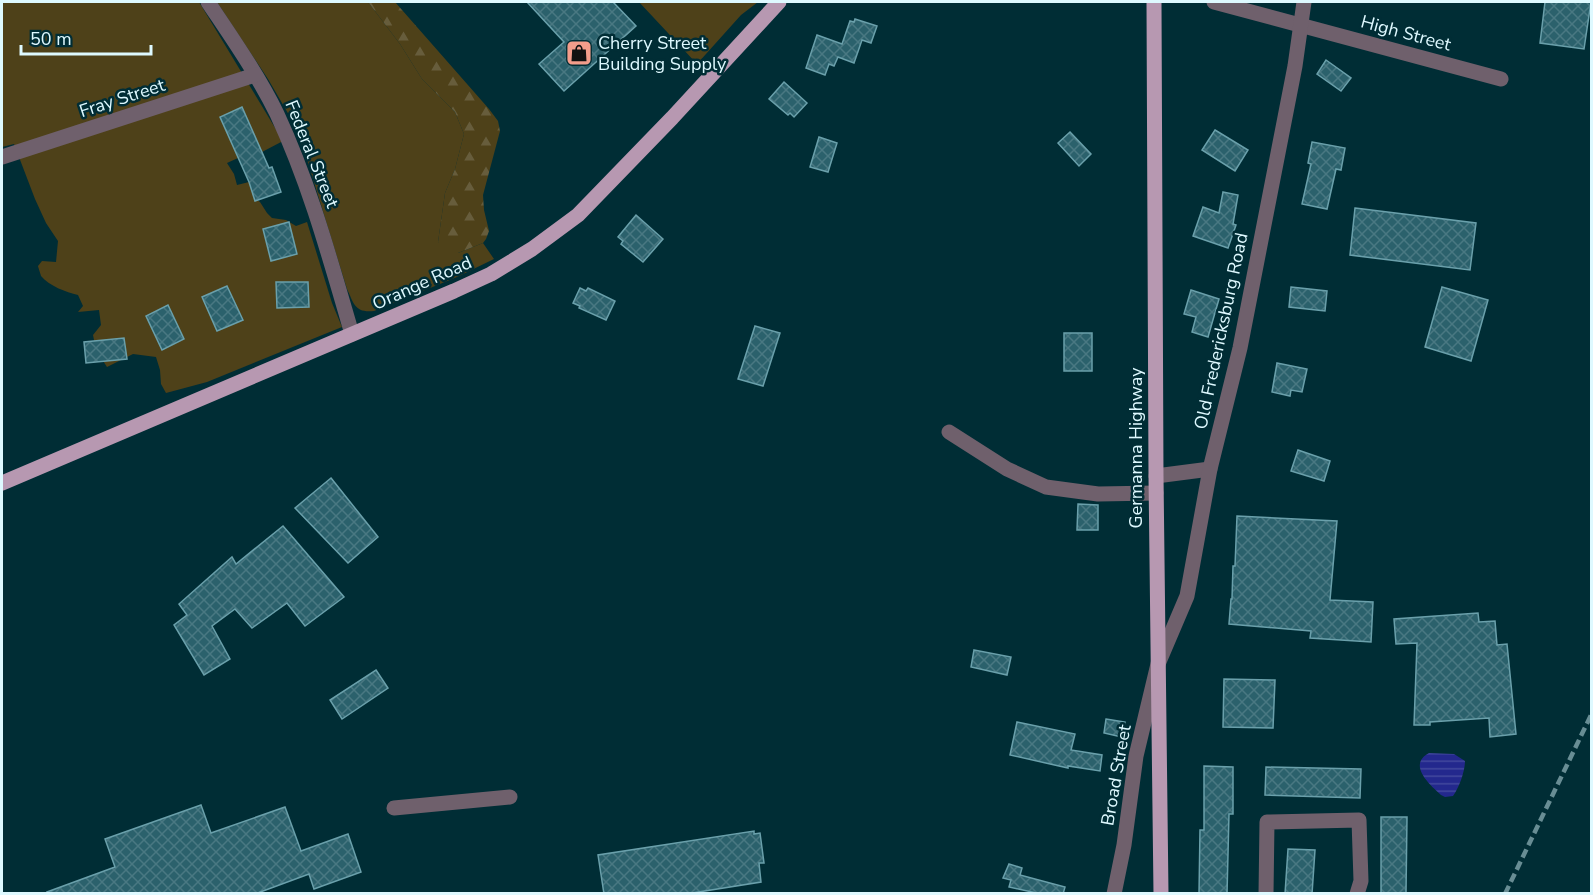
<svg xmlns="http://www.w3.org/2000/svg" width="1593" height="895" font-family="'Nunito Sans',sans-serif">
<defs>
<pattern id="forest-firs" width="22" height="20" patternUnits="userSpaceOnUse" patternTransform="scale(1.5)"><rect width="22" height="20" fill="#4e4119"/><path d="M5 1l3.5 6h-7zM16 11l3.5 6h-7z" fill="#675d3c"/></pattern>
<pattern id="water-rules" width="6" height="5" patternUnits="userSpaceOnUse" patternTransform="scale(1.5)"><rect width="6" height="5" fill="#23288d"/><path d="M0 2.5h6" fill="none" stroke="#42489e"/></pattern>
<pattern id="building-cross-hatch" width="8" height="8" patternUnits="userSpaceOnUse" patternTransform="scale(1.5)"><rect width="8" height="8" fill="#2b616c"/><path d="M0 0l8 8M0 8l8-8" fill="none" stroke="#497882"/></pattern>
</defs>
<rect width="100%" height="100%" fill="#002d35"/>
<g fill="#4e4119">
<path d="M2,2H199L283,141L262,152L242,108L220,117L238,158L227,163L234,174L237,185L249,182L255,199L260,202L267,213L272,218L286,220L296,226L307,222L332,303L342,327L207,382L166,393L161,384L160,370L156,357L133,354L107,367L96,350L93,335L101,325L99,310L78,312L83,306L78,295C66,292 49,286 41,276C41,275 38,267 38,266L42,261L56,262L58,241L46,223L35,199L14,144L2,147Z"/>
<path d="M217,2H368L400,44L422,79L455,112L464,134L455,169L445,193L438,242L458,253L483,243L494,259L457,277L374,311C355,313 354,304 347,289L305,153L289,115L268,79Z"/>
<path d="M639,2H758L741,15L697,64Z"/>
</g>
<path fill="url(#forest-firs)" d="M368,2H395L489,109L498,121L500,131L483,195L484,210L489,231L486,239L483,243L458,253L452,254L446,252L438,242L445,193L455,169L464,134L455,112L422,79L400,44Z"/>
<path fill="url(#water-rules)" d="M1429,753L1454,754L1465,761C1465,771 1459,788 1453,796L1445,797L1441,795C1430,785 1407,765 1429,753Z"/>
<g fill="url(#building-cross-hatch)" stroke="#6aa0ab" stroke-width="1.5">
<path d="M527,2H613L636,26L564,91L539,64L564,42Z"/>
<path d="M1545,2H1591L1584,49L1540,43Z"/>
<path d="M855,19L877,26L871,43L862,40L854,63L838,57L834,66L829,64L825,75L806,68L817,35L842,44L850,21L854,22Z"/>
<path d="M1326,60L1351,78L1341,91L1317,74Z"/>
<path d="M784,82L807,103L794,117L790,113L788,115L769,99Z"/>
<path d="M242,107L269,168L272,167L281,192L255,201L249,182L220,117Z"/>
<path d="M1215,130L1248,150L1235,171L1202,150Z"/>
<path d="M1070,132L1091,154L1079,166L1058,143Z"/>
<path d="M819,137L837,143L828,172L810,167Z"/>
<path d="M1312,142L1345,148L1341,170L1336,169L1327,209L1302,204L1311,164L1308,163Z"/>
<path d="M1223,192L1238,195L1233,224L1236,225L1228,248L1193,236L1203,207L1219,213Z"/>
<path d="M1355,208L1476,223L1470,270L1350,255Z"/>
<path d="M636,215L663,239L643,262L621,244L623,241L618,237Z"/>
<path d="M289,222L297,254L271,261L263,229Z"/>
<path d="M276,282H308L309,307L277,308Z"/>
<path d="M227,286L243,320L217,331L202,297Z"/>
<path d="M1291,287L1327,291L1325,311L1289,307Z"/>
<path d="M1442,287L1488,300L1471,361L1425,347Z"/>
<path d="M580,288L586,291L588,288L615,301L606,320L579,308L580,306L573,303Z"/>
<path d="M1191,290L1219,299L1208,337L1192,332L1196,317L1184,314Z"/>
<path d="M168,305L184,339L162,350L146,316Z"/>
<path d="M755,326L780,333L763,386L738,379Z"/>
<rect x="1064" y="333" width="28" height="38"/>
<path d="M124,338L127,359L86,363L84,342Z"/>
<path d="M1277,363L1307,369L1302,392L1291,390L1290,396L1272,392Z"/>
<path d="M1298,450L1330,461L1324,481L1291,471Z"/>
<path d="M331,478L378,537L348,563L295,508Z"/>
<path d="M1078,504L1098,505V530H1077Z"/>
<path d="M1237,516L1337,521L1330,600L1373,602L1371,642L1310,638L1311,631L1229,624L1231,599H1232L1233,566H1235Z"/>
<path d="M283,526L344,597L305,626L287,603L252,628L235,609L212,626L230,659L204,675L174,625L187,615L179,604L232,557L236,564Z"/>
<path d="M1478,613L1479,622L1495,621L1497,645L1507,644L1516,734L1490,737L1489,718L1430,722V725H1414L1417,643L1396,644L1394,619Z"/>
<path d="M974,650L1011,657L1007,675L971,667Z"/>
<path d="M376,670L388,688L342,719L330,700Z"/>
<path d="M1224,679L1275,680L1273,728L1223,727Z"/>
<path d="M1106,719L1125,722L1122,737L1104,733Z"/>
<path d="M1017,722L1075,734L1071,750L1102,755L1100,771L1068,766V768L1010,755Z"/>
<path d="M1204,766L1233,767V814H1229L1227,894H1199L1200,830H1204Z"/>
<path d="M1266,767L1361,769L1360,798L1265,795Z"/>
<path d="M201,805L211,833L285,807L301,851L348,834L361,872L314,889L309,874L255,894H48L47,892L115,867L105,839Z"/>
<path d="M1381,817H1407L1406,894H1381Z"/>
<path d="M754,831V834L760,833L764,863H759L761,882L686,894H604L598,855Z"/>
<path d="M1288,849L1315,850L1312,894H1285Z"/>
<path d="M1009,864L1022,868L1020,875L1065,887L1063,894H1041L1009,887L1011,880L1003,878Z"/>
</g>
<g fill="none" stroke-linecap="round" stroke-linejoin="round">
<g stroke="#6f606c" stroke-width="15">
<path d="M208,2C232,38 258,75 277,114C310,185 330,259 352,334"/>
<path d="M1214,2L1501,79"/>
<path d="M2,157L255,75"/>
<path d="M949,432L1007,469L1046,487L1098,494L1156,493"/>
<path d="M1156,476L1210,469"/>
<path d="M394,808L510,797"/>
<path d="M1114,894L1124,845L1136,756L1158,664L1187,596L1210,469L1240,348L1295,66L1304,2"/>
<path d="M1266,894L1267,822L1359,820L1361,881L1357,894"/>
</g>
<g stroke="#b798b1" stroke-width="15">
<path d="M1154,2L1156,476L1161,894"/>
<path d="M2,483L454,291L491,274L532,249L578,215L672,118L779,2"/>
</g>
<path stroke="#688d94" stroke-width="4.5" stroke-dasharray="9 4.5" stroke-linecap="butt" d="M1505,894L1592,713"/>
</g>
<defs>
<symbol id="shop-square" viewBox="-11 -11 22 22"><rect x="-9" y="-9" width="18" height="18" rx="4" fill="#f49d8b" stroke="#002d35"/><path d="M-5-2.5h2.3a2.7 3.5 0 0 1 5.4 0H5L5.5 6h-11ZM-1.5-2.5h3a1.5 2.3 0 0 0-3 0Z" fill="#111"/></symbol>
</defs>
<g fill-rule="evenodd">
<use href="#shop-square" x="564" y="38" width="30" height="30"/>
</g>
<g text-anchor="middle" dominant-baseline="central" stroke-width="5" stroke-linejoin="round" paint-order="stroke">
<g font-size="18" fill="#def9ff" stroke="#002d35">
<text transform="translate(1406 33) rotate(15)">High Street</text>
<text transform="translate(122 98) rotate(-18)">Fray Street</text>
<text transform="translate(312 154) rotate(68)">Federal Street</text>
<text transform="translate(422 283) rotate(-24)">Orange Road</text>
<text transform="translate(1221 331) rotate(-78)">Old Fredericksburg Road</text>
<text transform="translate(1136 448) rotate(-90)">Germanna Highway</text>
<text transform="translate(1116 775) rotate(-80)">Broad Street</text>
</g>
<g font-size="18" fill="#def9ff" stroke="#002d35" text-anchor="start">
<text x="598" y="43">Cherry Street<tspan x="598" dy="21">Building Supply</tspan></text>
</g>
</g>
<rect width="1593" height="895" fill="none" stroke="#def9ff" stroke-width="6"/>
<path d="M21 45v9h130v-9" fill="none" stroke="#def9ff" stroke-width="3"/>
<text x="30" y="45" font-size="18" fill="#def9ff" stroke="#002d35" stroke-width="4.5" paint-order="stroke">50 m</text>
</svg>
